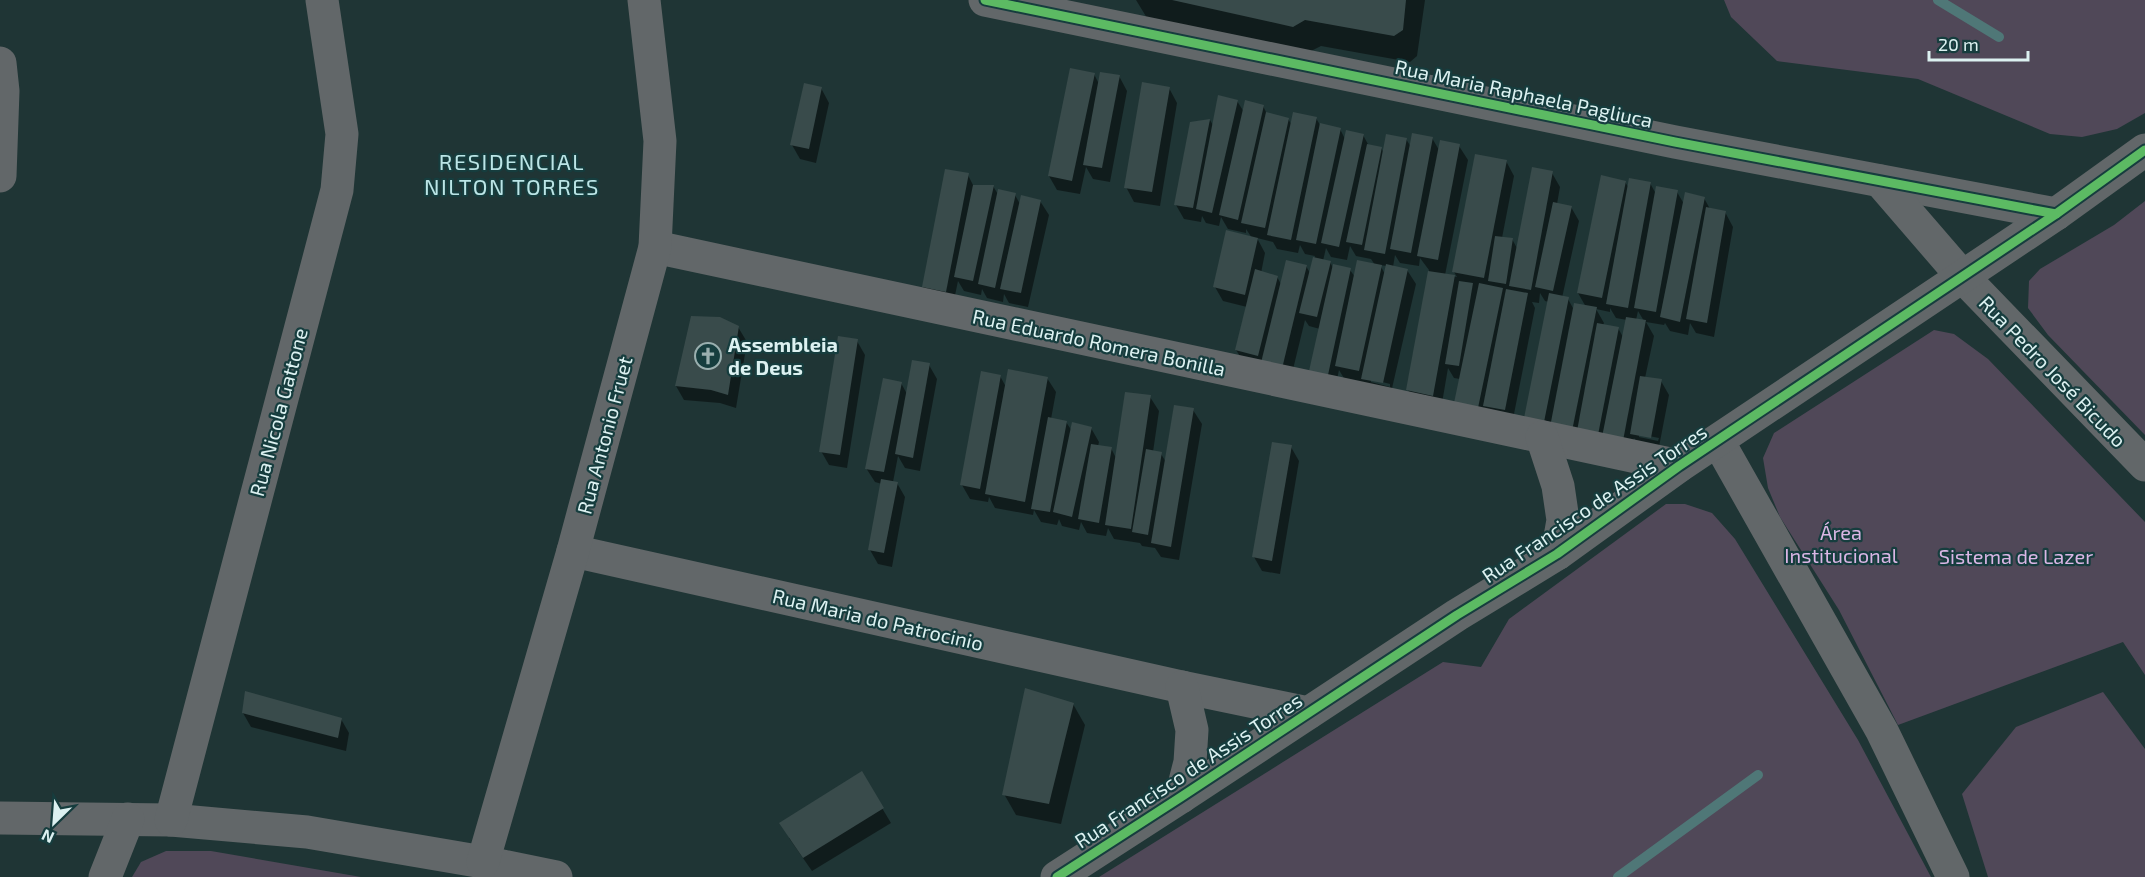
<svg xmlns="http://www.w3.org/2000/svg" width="2145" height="877" font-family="'Exo 2',sans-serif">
<rect width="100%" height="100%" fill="#1f3535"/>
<g fill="#504858">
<path d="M1724,0H2145V113L2117,129L2082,137L2050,134L1918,79L1777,61L1731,17Z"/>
<path d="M2145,201V435L2048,335L2028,308L2029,281L2040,269L2114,225Z"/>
<path d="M1934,330L1954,334L1988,359L2145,522V675L2123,642L1898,725L1839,610L1780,517L1768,488L1763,458L1774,433Z"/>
<path d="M1666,504H1685L1712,513L1735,539L1858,740L1931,877H1099L1443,662L1481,667L1509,619Z"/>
<path d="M2103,692L2145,749V877H1988L1962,794L2016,727Z"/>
<path d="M166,851H211L361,877H132L141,862Z"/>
</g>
<g fill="#0007" fill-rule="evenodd">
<path d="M1136,0H1425L1417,56L1410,62L1321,46L1309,52L1147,18Z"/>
<path d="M1094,74L1099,84L1119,76L1127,91L1110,182L1093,179L1086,167L1080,194L1057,190L1049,176Z"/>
<path d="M821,88L829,103L816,163L800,159L792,145Z"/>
<path d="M1169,88L1177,103L1160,206L1134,202L1126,187Z"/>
<path d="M1237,101L1244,112L1263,106L1267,114L1288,119L1292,125L1316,118L1320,125L1340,129L1345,139L1363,135L1369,146L1381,148L1384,153L1406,139L1411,147L1432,138L1439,150L1459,146L1468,160L1445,275L1457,277L1454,272L1506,161L1514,176L1502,238L1512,239L1518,250L1552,173L1560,187L1557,204L1571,207L1579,221L1562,298L1568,299L1574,310L1586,307L1578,293L1625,182L1629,188L1650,183L1656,194L1677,192L1684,204L1704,198L1710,209L1725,212L1733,227L1714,337L1696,333L1690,323L1688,335L1670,331L1665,323L1664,325L1646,322L1654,336L1645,378L1661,381L1669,395L1658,452L1640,448L1634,438L1629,459L1534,432L1549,302L1545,301L1540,293L1539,303L1532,302L1535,308L1512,424L1486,421L1460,379L1454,378L1448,368L1441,409L1416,404L1408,390L1429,270L1420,258L1419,266L1400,263L1395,255L1393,267L1407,270L1416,284L1390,397L1345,380L1339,370L1335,389L1319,385L1320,329L1309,326L1305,320L1288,390L1245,364L1236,350L1247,307L1223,301L1215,287L1252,238L1246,229V233L1228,229L1221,217L1219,226L1206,223L1202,216L1201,222L1184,219L1176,205L1210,120L1214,127ZM1257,238L1273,242L1277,249L1298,253L1300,245L1305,254L1315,256L1310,273L1306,266L1281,284L1277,277L1261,273L1265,253ZM1350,246L1356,256L1371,259L1375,265L1355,277L1350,270L1333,268L1330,262L1323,261L1326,248L1331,257L1347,260ZM1380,265L1387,266L1385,274ZM1610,308L1616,318L1627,320L1623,337L1618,328L1603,325L1604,323L1596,309L1610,312ZM1638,311L1644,321L1636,320ZM1371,379L1390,384V387L1371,382ZM1639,434L1659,438L1658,441L1639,437Z"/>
<path d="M968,175L974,187L993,186L999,196L1015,195L1020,204L1040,201L1049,215L1028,307L1009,303L1004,294L1003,302L987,298L982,289L981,295L964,291L958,281L953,305L931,301L923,287Z"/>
<path d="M693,317L738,327L747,342L736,408L720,403L684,400L676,386Z"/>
<path d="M857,341L865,355L847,468L829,465L821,451Z"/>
<path d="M929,365L937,379L920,471L905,468L898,456L893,482L897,483L905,497L892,567L878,564L870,550L882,484L875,482L866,468L901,383L907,394Z"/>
<path d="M1000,376L1006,387L1047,378L1056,392L1051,419L1066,422L1072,431L1091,428L1099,442L1098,446L1111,448L1116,458L1150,397L1159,411L1153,452L1161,454L1166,462L1193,410L1202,424L1179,560L1161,557L1155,548L1142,546L1140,543L1114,539L1108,528L1106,536L1087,533L1081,522L1079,530L1062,526L1059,519L1057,525L1041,522L1034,510L1033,515L995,508L989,497L988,502L970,499L962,485Z"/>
<path d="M1291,447L1299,461L1280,574L1262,571L1254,557Z"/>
<path d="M1073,704L1085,725L1061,824L1016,815L1004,794Z"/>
<path d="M243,713L341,719L349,733L346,751L251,727Z"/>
<path d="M861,773L891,823L812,871L789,838Z"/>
</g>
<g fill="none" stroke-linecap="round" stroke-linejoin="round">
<g stroke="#4f7777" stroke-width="10">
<path d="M1938,0L1999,37"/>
<path d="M1618,877L1758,775"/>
</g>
</g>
<g fill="#394b4b">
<path d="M1172,0H1406L1403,30L1394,36L1305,20L1293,27Z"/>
<path d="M1070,68L1095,73L1072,181L1048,176Z"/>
<path d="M1100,72L1120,75L1102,168L1083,165Z"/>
<path d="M1142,82L1170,87L1152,192L1124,188Z"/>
<path d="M804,83L822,87L809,149L790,145Z"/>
<path d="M1218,95L1238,100L1212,213L1196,209Z"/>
<path d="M1245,100L1264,105L1238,220L1219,215Z"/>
<path d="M1266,112L1289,118L1265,228L1241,223Z"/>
<path d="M1293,112L1317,117L1291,240L1267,235Z"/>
<path d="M1210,119L1193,208L1174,205L1190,122Z"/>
<path d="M1320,123L1341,128L1316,244L1296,240Z"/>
<path d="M1346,130L1364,134L1339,247L1321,243Z"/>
<path d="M1412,133L1433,137L1411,253L1390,249Z"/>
<path d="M1386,134L1407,138L1385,254L1364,250Z"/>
<path d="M1440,140L1460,144L1438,260L1417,256Z"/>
<path d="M1367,144L1382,147L1362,245L1346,242Z"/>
<path d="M1475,154L1507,160L1484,278L1452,272Z"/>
<path d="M1532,167L1553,171L1531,290L1509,286Z"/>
<path d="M945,169L969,173L946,292L922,287Z"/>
<path d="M1601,175L1626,181L1602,298L1577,293Z"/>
<path d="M1629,178L1651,182L1628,308L1606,304Z"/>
<path d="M973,185H994L973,281L954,277Z"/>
<path d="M1656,186L1678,190L1656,312L1634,308Z"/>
<path d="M998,189L1016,193L995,288L978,284Z"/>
<path d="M1685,192L1705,197L1680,322L1660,317Z"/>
<path d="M1021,195L1041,200L1021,293L1000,289Z"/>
<path d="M1553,202L1572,206L1553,291L1535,287Z"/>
<path d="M1706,207L1726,211L1707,323L1686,319Z"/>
<path d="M1226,230L1258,238L1245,295L1213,287Z"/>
<path d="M1495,236L1513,238L1506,284L1488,281Z"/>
<path d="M1313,257L1331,261L1317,317L1299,313Z"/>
<path d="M1286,260L1307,265L1280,377L1259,371Z"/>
<path d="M1357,260L1382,265L1359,371L1335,366Z"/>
<path d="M1333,264L1351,268L1328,375L1309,371Z"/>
<path d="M1386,264L1408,269L1383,383L1361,379Z"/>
<path d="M1255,269L1278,276L1258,356L1235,350Z"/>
<path d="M1428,271L1455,275L1433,396L1406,390Z"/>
<path d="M1459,281L1473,283L1459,366L1445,364Z"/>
<path d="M1479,283L1503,288L1478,408L1454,403Z"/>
<path d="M1506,289L1528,293L1505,410L1483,406Z"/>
<path d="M1549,293L1569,297L1544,422L1524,418Z"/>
<path d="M1574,303L1597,307L1572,431L1550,427Z"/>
<path d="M691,316L720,317L739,326L728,395L711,390L675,386Z"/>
<path d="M1626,317L1646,320L1622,446L1601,442Z"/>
<path d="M1597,323L1619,327L1598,435L1577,431Z"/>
<path d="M838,336L858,339L840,455L819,452Z"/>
<path d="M912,360L930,363L913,458L895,454Z"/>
<path d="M1008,369L1048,377L1025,502L985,494Z"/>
<path d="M981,371L1001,375L980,489L960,485Z"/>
<path d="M1640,376L1662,379L1651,438L1630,434Z"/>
<path d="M883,378L902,382L884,472L865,469Z"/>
<path d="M1125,392L1151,395L1131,529L1105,525Z"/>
<path d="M1174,405L1194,408L1171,547L1151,543Z"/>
<path d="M1048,417L1067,421L1050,512L1031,509Z"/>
<path d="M1072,422L1092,427L1072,517L1053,512Z"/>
<path d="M1272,442L1292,445L1272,561L1252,557Z"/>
<path d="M1091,444L1112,447L1099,523L1078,519Z"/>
<path d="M1146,449L1162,452L1148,535L1132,532Z"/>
<path d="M881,479L898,482L884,553L868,550Z"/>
<path d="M1025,688L1074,703L1049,804L1002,795Z"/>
<path d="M245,691L342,718L338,738L242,713Z"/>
<path d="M862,771L884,808L803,858L779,823Z"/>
</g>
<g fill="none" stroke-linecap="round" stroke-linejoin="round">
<g stroke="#626769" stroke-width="33">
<path d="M985,0L1675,142L2056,214"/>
<path d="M0,63L3,91L0,176"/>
<path d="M1880,181L1962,276L2145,465"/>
<path d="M655,247L1679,466"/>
<path d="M1542,437L1558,486L1563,520L1557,554"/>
<path d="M1718,441L1882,731L1953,877"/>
<path d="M573,551L1182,687L1308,713"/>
<path d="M1181,797L1190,762L1192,730L1182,687"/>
<path d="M0,818L171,820L307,832L483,862L556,877"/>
<path d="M171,820L337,190L342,134L322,0"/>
<path d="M483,862L573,551L655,247L660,141L644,0"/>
<path d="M105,877L128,819"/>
<path d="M1057,877L1181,797L1457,615L1557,554L1679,466L2056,214L2145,150"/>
</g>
<defs>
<g id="cycleway">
<path d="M985,0L1675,142L2056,214"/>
<path d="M1057,877L1181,797L1457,615L1557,554L1679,466L2056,214L2145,150"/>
</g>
</defs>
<use href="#cycleway" stroke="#163d3e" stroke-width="13"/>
<use href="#cycleway" stroke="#5cba63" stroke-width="9"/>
</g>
<defs>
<symbol id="church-ring" viewBox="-11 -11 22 22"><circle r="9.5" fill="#163d3e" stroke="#9aafaf" stroke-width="1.5"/><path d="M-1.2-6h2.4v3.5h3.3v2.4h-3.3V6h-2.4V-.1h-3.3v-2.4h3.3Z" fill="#9aafaf"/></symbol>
</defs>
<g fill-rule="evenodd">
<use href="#church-ring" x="693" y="341" width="30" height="30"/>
</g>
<g text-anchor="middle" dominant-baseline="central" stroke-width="4.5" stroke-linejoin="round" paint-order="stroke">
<g font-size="20" fill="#dcf1f1" stroke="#163d3e">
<text transform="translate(1524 93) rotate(12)">Rua Maria Raphaela Pagliuca</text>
<text transform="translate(1099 342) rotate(12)">Rua Eduardo Romera Bonilla</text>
<text transform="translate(2053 371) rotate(46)">Rua Pedro José Bicudo</text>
<text transform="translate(278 412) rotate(-75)">Rua Nicola Gattone</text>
<text transform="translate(604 435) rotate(-75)">Rua Antonio Fruet</text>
<text transform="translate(1594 503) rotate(-34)">Rua Francisco de Assis Torres</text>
<text transform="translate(878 619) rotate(13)">Rua Maria do Patrocinio</text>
<text transform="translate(1188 770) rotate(-33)">Rua Francisco de Assis Torres</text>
</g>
<g font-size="20" font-weight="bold" fill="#dcf1f1" stroke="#163d3e" text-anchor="start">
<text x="728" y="344">Assembleia<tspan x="728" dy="23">de Deus</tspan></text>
</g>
<g font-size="20" fill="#dab6e5" stroke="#163d3e">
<text x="1841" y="532">Área<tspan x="1841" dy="23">Institucional</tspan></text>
<text x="2016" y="556">Sistema de Lazer</text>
</g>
<g font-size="22" letter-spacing="1.5" fill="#bbe5e6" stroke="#163d3e">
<text x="512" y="161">RESIDENCIAL<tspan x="512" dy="25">NILTON TORRES</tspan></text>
</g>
</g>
<g transform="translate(54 823) rotate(205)" stroke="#163d3e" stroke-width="4.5" paint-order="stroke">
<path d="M0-4.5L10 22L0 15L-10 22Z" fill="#dcf1f1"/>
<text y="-9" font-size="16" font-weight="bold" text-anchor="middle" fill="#dcf1f1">N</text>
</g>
<path d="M1929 51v9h99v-9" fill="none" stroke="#dcf1f1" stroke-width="3"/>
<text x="1938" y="51" font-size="18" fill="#dcf1f1" stroke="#163d3e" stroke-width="4.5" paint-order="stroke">20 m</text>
</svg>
